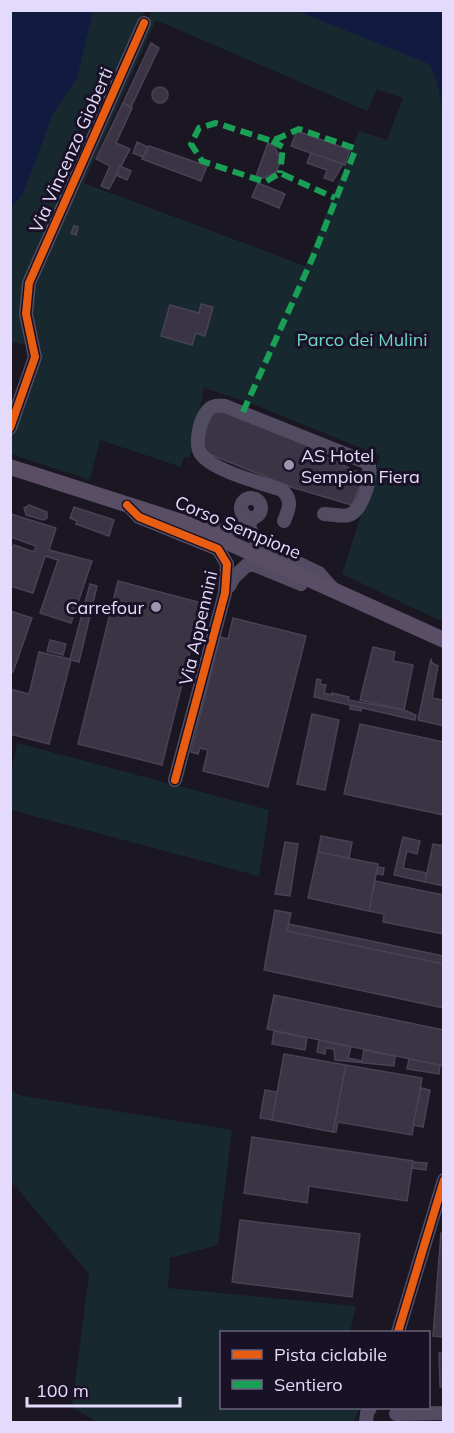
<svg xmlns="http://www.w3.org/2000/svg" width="454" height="1433" font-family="Mulish,sans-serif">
<rect width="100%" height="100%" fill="#1a1622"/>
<g fill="#17292e" fill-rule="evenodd">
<path d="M11,11H145L91,120L24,285L28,345L11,342Z"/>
<path d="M152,11H443V622L342,574L380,456L253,404L204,388L191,452L189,458L184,457L181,467L100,440L90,480L11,454L10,439L42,354L29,301ZM156,20L367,111L377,89L403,98L387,140L359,131L305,266L84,183Z"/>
<path d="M17,743L269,810L259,876L11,810V774Z"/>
<path d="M10,1089L18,1095L232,1130L218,1245L170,1258L168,1288L356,1306L350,1332H222V1408H360L353,1422H97L72,1407L89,1274L11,1181Z"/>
</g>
<g fill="#111a3f">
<path d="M11,10L93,11L77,78L53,114L23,194L11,207Z"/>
<path d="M297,11H443V110L436,78L429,64Z"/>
</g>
<g fill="#3a3444" stroke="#484255" stroke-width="1.5">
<path d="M151,43L159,48L131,107L123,103Z"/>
<circle cx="160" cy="95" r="8"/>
<path d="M123,103L132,108L116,143L130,149L109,189L101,186L110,166L96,159Z"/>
<path d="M297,131L350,150L345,165L291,146Z"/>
<path d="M137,142L148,147L143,157L133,153Z"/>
<path d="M268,143L275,147L281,160L276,172L263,178L256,176Z"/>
<path d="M149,146L207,166L201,181L142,159Z"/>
<path d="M311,153L343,164L333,181L324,178L327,170L307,163Z"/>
<path d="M120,166L131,171L127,180L116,175Z"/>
<path d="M258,183L285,194L279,208L252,197Z"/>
<path d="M74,226L78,227L76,235L71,233Z"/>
<path d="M201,304L213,307L205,336L196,333L192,345L161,336L170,305L199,313Z"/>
<path d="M228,410L324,448L322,455L364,475L352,505L291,487L204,452L203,438L213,412Z"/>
<path d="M29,505L47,512V518L43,520L26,515L24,508Z"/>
<path d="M74,507L114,520L109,536L76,524L77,521L70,518Z"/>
<path d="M11,514L56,528L49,550L92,561L71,623L40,613L58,560L45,556L33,593L10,586V552L14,545L34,552L36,546L10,537Z"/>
<path d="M118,581L202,603L162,765L78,744Z"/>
<path d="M90,584L97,586L79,662L71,660L49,744L10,734V689L29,694L39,652L70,659Z"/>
<path d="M10,611L32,618L13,672H10Z"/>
<path d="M233,618L306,636L268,787L203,771L208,750L200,748L198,754L191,752L220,637L228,639Z"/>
<path d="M50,640L66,644L63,655L47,651Z"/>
<path d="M373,647L395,652L393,661L413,665L404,710L360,700Z"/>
<path d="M431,659L432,663L438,666L432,698L443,700L444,697V726L418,720Z"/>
<path d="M317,679L321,680L320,684L326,685L324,693L332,695V693L349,697L348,700L404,710L416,715L415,720L314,697Z"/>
<path d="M351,705L362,708L361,711L350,709Z"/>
<path d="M312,714L339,720L325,790L297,784Z"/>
<path d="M360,724L444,742V815L344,794Z"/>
<path d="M321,836L352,842L349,858L318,852Z"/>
<path d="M403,837L420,841L417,854L407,851L403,868L427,873L425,882L394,875Z"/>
<path d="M285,842L298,844L290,896L275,894Z"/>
<path d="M433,844L444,846V886L425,882Z"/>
<path d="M318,852L378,864L369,911L308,898Z"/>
<path d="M378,867L384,868L383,875L377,874Z"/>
<path d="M375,881L444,895V934L383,922L384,914L369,911Z"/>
<path d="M275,910L291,913L287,931L444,964V1008L264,970Z"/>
<path d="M289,924L444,956V964L287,931Z"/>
<path d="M274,995L444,1030V1066L267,1029Z"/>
<path d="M274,1031L307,1038L305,1050L272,1044Z"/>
<path d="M319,1040L351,1047L348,1058L362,1061L364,1050L395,1056L394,1066L335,1060L334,1049L326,1048L325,1054L317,1052Z"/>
<path d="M284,1054L346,1065L333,1132L272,1120Z"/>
<path d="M409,1059L440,1065L439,1074L407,1069Z"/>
<path d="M346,1065L422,1078L412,1135L338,1122L336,1132H333Z"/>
<path d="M421,1088L430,1090L423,1127L413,1125Z"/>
<path d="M265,1090L277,1092L272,1120L260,1118Z"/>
<path d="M252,1137L413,1161L407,1201L309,1186L307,1203L244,1193Z"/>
<path d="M413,1162L427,1163L426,1170L412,1168Z"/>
<path d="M240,1220L360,1234L352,1297L232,1282Z"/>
<path d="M441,1233H444V1337L433,1336Z"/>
<path d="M439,1353H444V1387H440Z"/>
</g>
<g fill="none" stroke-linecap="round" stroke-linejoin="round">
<g stroke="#514c62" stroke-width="14">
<path d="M10,428L35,357L26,314L29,283L144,23"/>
<circle cx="251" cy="508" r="10"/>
<path d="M128,505L139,517L218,549L227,564L225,593L175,780"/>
<path d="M253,518L248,525L258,544L319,573L333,589"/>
<path d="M284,521C289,509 293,500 282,490C262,483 213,471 201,454C195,446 199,426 203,418C208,407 214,404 225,406L368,463C373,475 363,510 349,515C342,517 331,514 324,514"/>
<path d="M209,526L227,533L242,523L243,513"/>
<path d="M229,586L234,577L247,565H255L301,584"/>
<path d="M398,1332L444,1180"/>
<path d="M396,1414L444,1413"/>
<path d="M366,1422L367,1413L370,1408"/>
</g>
<path stroke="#5a4d66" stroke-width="16" d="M10,467L185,523L444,640"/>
<g stroke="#1a9f57" stroke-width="6" stroke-dasharray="12 6" stroke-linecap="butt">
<path d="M272,141L283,147L280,173"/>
<path d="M243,412L313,257L355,151L354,148L299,129L272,141L216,123L199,128L191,144L202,161L265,182L280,173L335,198"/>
</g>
<defs>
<g id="cycleway">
<path d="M10,428L35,357L26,314L29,283L144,23"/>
<path d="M127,505L139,517L218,549L227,564L225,593L175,780"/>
<path d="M398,1332L444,1180"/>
</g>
</defs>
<use href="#cycleway" stroke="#191226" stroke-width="11"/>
<use href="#cycleway" stroke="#e95d12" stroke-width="8"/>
</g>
<g fill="#9d96b0" stroke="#191226" stroke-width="2">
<circle cx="289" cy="465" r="6"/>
<circle cx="156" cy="607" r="6"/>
</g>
<g text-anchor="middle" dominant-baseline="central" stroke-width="6" stroke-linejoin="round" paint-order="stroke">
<g font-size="18" fill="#e4dbfc" stroke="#191226">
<text transform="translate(71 150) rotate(-66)">Via Vincenzo Gioberti</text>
<text transform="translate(238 527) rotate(23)">Corso Sempione</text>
<text transform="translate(198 628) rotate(-77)">Via Appennini</text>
</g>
<g font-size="18" fill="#6dd5cb" stroke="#191226">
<text x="362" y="339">Parco dei Mulini</text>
</g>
<g font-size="18" fill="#e4dbfc" stroke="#191226" text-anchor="start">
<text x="301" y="455">AS Hotel<tspan x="301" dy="21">Sempion Fiera</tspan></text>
<text x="144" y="607" text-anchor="end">Carrefour</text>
</g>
</g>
<rect width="454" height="1433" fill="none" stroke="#e4dbfc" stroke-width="24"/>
<rect x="220" y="1331" width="210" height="78" fill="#191226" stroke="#6a627c" stroke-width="1.5"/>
<rect x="232" y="1350" width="30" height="9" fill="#e95d12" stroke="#6a627c" stroke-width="1.5"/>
<text x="274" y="1361" font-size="18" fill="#e4dbfc">Pista ciclabile</text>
<rect x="232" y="1380" width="30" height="9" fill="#1a9f57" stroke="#6a627c" stroke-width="1.5"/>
<text x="274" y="1391" font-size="18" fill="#e4dbfc">Sentiero</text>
<path d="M27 1397v9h153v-9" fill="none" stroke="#e4dbfc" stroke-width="3"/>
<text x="36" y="1397" font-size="18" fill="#e4dbfc" stroke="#191226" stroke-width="4.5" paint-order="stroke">100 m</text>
</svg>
